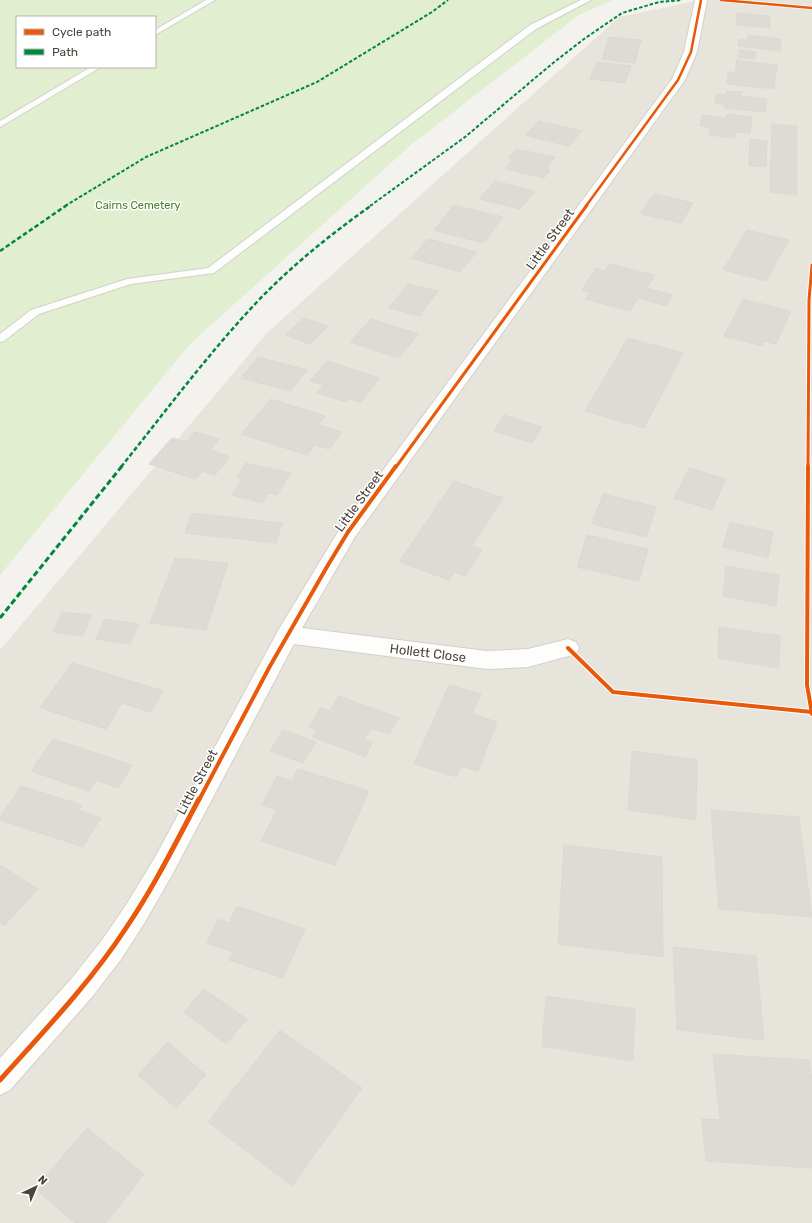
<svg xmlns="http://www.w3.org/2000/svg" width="812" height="1223" font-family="Rubik,sans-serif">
<rect width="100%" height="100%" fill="#f4f2ee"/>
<path fill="#e7e4dc" d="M700,0H812V1223H0V650L268,332L619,17Z"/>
<path fill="#e1eecf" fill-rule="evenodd" d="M0,0H613L579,15L412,144L190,344L0,575ZM17,17H155V67H17Z"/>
<g fill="#dedbd6" stroke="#dcd9d4">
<path d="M737,13L770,16V28L736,25Z"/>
<path d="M748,35L781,39L780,51L738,46L739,39L747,40Z"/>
<path d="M609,37L641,40L635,63L602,59Z"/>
<path d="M740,50L756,52L755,59L738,57Z"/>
<path d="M737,60L777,65L774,89L727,84L728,72L735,73Z"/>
<path d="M597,62L631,66L625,83L590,79Z"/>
<path d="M727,91L742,92L741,96L767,99L765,112L724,108L725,104L715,103L716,94L726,95Z"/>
<path d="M727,114L752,117L750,133L735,132V138L709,135L710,127L700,126L702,115L726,118Z"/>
<path d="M539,121L582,131L569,146L525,135Z"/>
<path d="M772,124L797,126V195L770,192Z"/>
<path d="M750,139L767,141L766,167L749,166Z"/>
<path d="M516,149L555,157L546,169L550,170L544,178L505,169L513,159L508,158Z"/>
<path d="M495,181L535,191L520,209L479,199Z"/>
<path d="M654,194L693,203L681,223L641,214Z"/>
<path d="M454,205L503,217L483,243L434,230Z"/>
<path d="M747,230L789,240L766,281L723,270Z"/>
<path d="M428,239L477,252L460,272L411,258Z"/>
<path d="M609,264L655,275L647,288L673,295L666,306L638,298L630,311L585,299L590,292L582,290L596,268L605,271Z"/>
<path d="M408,284L438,291L420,316L389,308Z"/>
<path d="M743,299L791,311L776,344L764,341L762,346L724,336Z"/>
<path d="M304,318L328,326L310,344L285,335Z"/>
<path d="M371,319L419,334L398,358L350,342Z"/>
<path d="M628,338L683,353L644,428L585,411Z"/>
<path d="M258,357L307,370L291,391L241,378Z"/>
<path d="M327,361L380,378L361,402L349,399L346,402L317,393L324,385L310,381Z"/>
<path d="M271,399L325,416L318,425L342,432L329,449L315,445L307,455L241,434Z"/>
<path d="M504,415L542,427L532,443L494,431Z"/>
<path d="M195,432L219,439L210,450L230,457L215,475L202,471L195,479L149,464L172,438L186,442Z"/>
<path d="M246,463L291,473L277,495L268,493L263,503L232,495L243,478L237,477Z"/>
<path d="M689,468L726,479L712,510L674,498Z"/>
<path d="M454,481L503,498L472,546L482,550L465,576L455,572L449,580L399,562Z"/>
<path d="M603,494L656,507L646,537L592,524Z"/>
<path d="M192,513L282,523L276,543L185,533Z"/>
<path d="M730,522L773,532L768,558L723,547Z"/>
<path d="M587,535L648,549L639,581L577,567Z"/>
<path d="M175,558L228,563L206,630L150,623Z"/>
<path d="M726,566L779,575L776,606L723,596Z"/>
<path d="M62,612L91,615L83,636L53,632Z"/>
<path d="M105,619L139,624L130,644L96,639Z"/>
<path d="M719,627L780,636L779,668L718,658Z"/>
<path d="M72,663L164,691L150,712L122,703L106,729L40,708Z"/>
<path d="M449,685L481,694L472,714L497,722L478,771L461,766L457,777L414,764Z"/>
<path d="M339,696L399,718L389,734L372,728L364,739L373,742L365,757L313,737L317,730L309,727L321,708L330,711Z"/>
<path d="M283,730L316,742L303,763L270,751Z"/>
<path d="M53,739L132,765L118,788L96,780L89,791L31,771Z"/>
<path d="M632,751L697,760L696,820L628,810Z"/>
<path d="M298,769L369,791L335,865L261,841L277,810L262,805L277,776L292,781Z"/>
<path d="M21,786L82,805L78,810L101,818L83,847L0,820V817Z"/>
<path d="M711,810L799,817L812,917L719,909Z"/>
<path d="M564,845L662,857L663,957L558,944Z"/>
<path d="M0,865L38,889L4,926L0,923Z"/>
<path d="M237,906L305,929L283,978L229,960L233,952L207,943L218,919L229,923Z"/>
<path d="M673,947L756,956L764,1040L677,1030Z"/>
<path d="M204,989L247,1019L226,1044L184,1012Z"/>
<path d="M546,996L635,1009L633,1061L542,1046Z"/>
<path d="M280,1030L362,1088L292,1186L208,1122Z"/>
<path d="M168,1042L206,1075L176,1108L138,1075Z"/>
<path d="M713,1054L809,1060L812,1079V1168L706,1161L702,1119L720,1120Z"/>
<path d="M87,1128L144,1174L106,1223H75L35,1189Z"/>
</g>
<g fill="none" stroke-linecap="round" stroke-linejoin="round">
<defs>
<g id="service">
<path d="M206,0H215L155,35V30Z"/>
<path d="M581,0H591L536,29L214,273L131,284L39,314L4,341L0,342V334L31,310L127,279L208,268L530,25Z"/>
<path d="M91,67H101L0,127V121Z"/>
</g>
<path id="minor" d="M695,0H707L697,52L685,80L355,537L302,628L487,651L528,649L568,639L576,642L579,648L576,654L528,667L487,669L294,644L172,875L145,922L122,958L92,997L10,1090L0,1095V1058L72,978L102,940L126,905L154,859L279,629L341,527L672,79L684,52Z"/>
</defs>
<use href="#service" stroke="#d2d0cb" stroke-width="2"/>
<use href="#minor" stroke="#d2d0cb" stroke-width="2"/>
<use href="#service" fill="#fdfdfc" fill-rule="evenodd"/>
<use href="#minor" fill="#fdfdfc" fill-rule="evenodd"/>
<g stroke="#00873e" stroke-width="2" stroke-dasharray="3.5 2" stroke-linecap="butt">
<path d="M65,206L146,157L317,82L432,12L448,0"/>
<path d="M370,206L465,137L553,63L584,39L622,13L659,2L682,0"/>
</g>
<g stroke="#00873e" stroke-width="2.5" stroke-dasharray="4.5 2.5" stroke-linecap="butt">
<path d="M0,251L67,205"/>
<path d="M121,467C165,412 208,354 256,303C291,266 331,234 372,205"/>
</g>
<path stroke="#00873e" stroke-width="3" stroke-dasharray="6 3" stroke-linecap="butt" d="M0,618L122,466"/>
<defs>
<g id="cycleway-far3">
<path d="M721,0L812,8"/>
<path d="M586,206L678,80L691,52L701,0"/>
</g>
<g id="cycleway-far2">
<path d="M396,467L587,205"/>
<path d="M808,467L809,300L812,265"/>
</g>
<g id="cycleway-far1">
<path d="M808,466L807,685L812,714"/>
<path d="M568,648L613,692L812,712"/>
<path d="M199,800L270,666L328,565L348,532L396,466"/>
</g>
<path id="cycleway" d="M0,1080C44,1031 90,983 126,928C154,887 176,842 199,799"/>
</defs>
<use href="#cycleway-far3" stroke="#fff" stroke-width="4"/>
<use href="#cycleway-far2" stroke="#fff" stroke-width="5"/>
<use href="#cycleway-far1" stroke="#fff" stroke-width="6"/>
<use href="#cycleway" stroke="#fff" stroke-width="8"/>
<use href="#cycleway-far3" stroke="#e8590c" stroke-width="2.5"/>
<use href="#cycleway-far2" stroke="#e8590c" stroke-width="3"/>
<use href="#cycleway-far1" stroke="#e8590c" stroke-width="4"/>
<use href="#cycleway" stroke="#e8590c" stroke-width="5"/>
</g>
<g text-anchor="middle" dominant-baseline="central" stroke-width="3" stroke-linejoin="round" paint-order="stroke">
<g font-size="11" fill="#4a7f2a" stroke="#fff">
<text x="138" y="205">Cairns Cemetery</text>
</g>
<g font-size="13" fill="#4b4439" stroke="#fff">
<text transform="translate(550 239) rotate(-54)">Little Street</text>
<text transform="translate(359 501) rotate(-54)">Little Street</text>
<text transform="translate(428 653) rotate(7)">Hollett Close</text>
<text transform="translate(197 782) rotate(-62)">Little Street</text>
</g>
</g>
<rect x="16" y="16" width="140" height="52" fill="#ffffff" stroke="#b7b4b0"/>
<rect x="24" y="29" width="20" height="6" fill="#e8590c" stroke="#b7b4b0"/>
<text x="52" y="36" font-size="12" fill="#4b4439">Cycle path</text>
<rect x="24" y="49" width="20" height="6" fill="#00873e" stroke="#b7b4b0"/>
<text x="52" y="56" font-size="12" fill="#4b4439">Path</text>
<g transform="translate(36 1187) rotate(44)" stroke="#ffffff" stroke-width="3" paint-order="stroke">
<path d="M0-3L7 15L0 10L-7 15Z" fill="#4b4439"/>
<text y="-6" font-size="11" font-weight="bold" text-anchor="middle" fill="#4b4439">N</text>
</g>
</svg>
